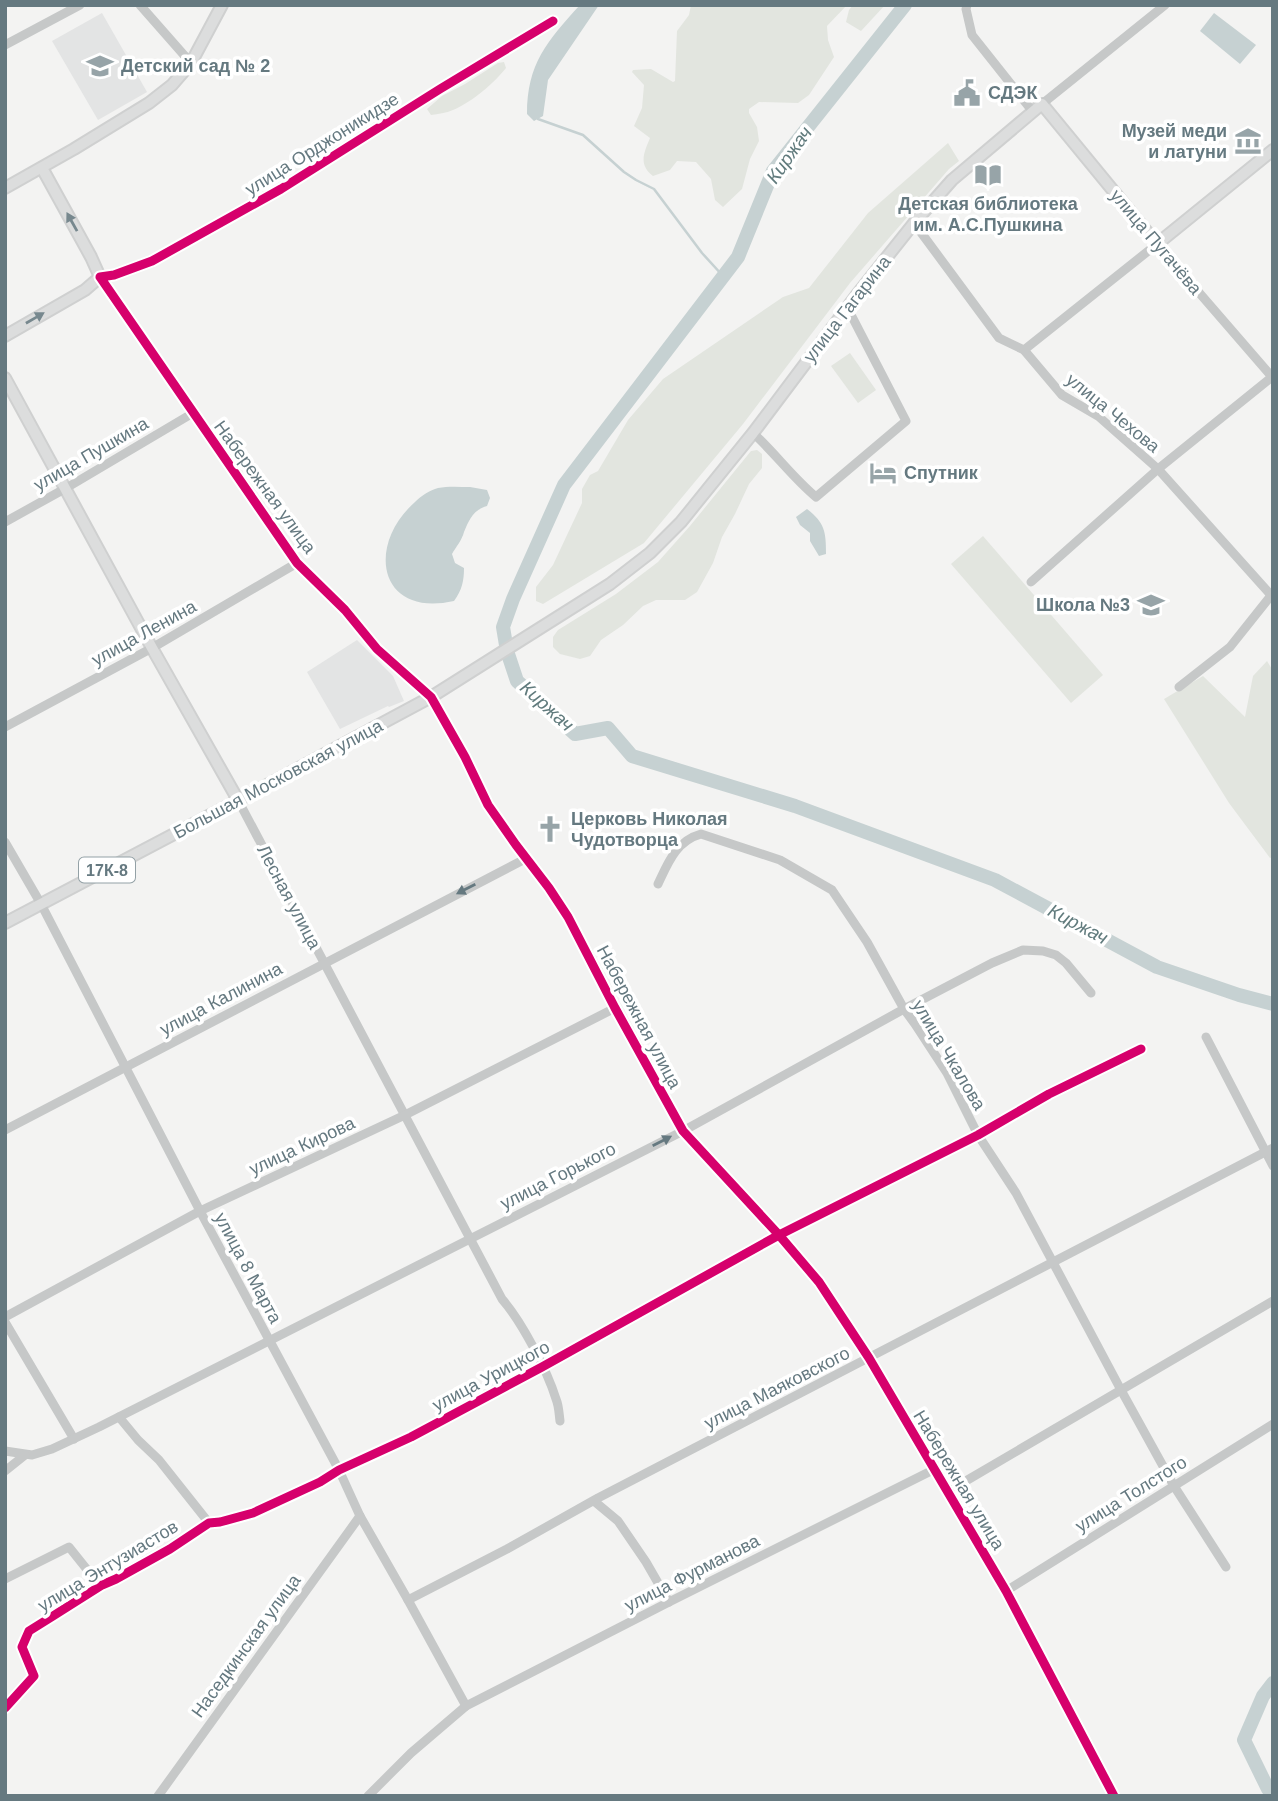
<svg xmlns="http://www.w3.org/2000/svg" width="1278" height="1801" font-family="Helvetica,sans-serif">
<rect width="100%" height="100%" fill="#f3f3f2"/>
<g fill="#e3e4e4">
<path d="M102,13L147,92L98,120L52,41Z"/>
<path d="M357,640L393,676L404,701L389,707L388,706L340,729L307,672Z"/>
</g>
<g fill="#e2e5df">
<path d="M691,5H847L827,26L828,40L834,57L809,95L798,103L759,102L749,109V113L757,127L759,141L750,159L742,189L723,207L715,200L711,179L696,162L677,161L670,170L653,176C638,164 644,153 650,138L634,126L642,108L644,85L632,72L633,70L651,69L673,82L675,81L677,31L689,15Z"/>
<path d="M853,5H885L861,31L846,22L849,10Z"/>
<path d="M504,62L506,68C493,84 472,102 453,110C446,113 438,114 431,115L427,109L442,96L465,84L498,63Z"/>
<path d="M948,143L959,161L949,169L850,283L743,424L644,543L543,604L536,601V587L553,565L582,503V489L590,475L598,471L628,420L663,379L783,297L809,288L868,213Z"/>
<path d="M850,353L876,390L858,403L831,366Z"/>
<path d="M757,450L762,454V468L749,484L735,514L722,537L713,563L697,592L685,600H656L643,606L623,625L601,640L590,656L580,659L560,654L553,647V637L558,630L616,594L658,562L690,526L751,451Z"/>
<path d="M983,536L1103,675L1071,703L951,564Z"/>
<path d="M1267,661L1273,671V857L1270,858L1229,803L1164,699L1203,676L1245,717L1253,676Z"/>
</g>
<g fill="#c6d1d2">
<path d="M580,5H599L548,80L543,116L534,121L527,114C527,64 547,41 580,5Z"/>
<path d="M1214,13L1256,45L1240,64L1200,31Z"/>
<path d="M470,487L487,490L490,498L487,506C473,510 469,520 464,532C462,540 456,547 452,554L455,563L464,568C464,581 462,590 454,601C378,618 366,545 415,502C421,496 430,490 438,488C448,486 460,487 470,487Z"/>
<path d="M807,509C825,523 826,532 826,554L819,556L810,541V533L800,525L796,517Z"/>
</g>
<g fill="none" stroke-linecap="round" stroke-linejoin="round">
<path stroke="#c6d1d2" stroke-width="2.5" d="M538,117V119L583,135L624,172L636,180L654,189L702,253L723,276"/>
<g stroke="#c6d1d2" stroke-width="14">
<path d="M905,5L773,171L738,257L564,485L513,599L503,627L507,651L517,681L575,734L608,728L632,756L795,806L995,880L1157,967L1239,995L1273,1004"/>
<path d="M1273,1683L1263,1696L1244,1740L1268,1789L1273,1794"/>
</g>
<defs>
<g id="major">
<path d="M5,188L74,149L149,103L172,85L191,63L222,5"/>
<path d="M5,336L85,290L100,277L91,257L42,168"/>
<path d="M5,378L152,648L238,800"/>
<path d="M5,923L254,792L431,697L610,584L650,553L681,522L753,433L859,292L914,223L952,180L1042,104L1157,244L1273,150"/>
</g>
</defs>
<use href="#major" stroke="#cfd0d0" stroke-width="14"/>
<g stroke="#c6c8c8" stroke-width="9">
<path d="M140,5L191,63"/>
<path d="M967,5L966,9L972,35L1033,112"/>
<path d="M553,21L440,89L281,189L152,261L114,275L100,277L297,563L345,610L377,649L431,697L465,757L488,805L516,845L549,888L568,917L615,1008L683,1131L779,1235L819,1282L869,1358L1006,1591L1114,1796"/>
<path d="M5,45L80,5"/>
<path d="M1042,104L1165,5"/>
<path d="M914,223L999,338L1024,350L1062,395L1098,416L1158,469L1270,594"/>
<path d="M1024,350L1157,244L1273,378"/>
<path d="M753,433C775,453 793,478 816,497L906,421L847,307"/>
<path d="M5,522L68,487L193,413"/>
<path d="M1031,582L1158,469L1272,377"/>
<path d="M1179,687L1230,647L1273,593"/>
<path d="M5,727L152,648L297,563"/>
<path d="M238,800L502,1299C522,1322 547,1370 556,1399C559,1406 559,1414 560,1421"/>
<path d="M5,842L41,904L200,1211L339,1470L360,1516L408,1600L466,1706"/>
<path d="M658,884C668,863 676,841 701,834L780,860L832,890L867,942L904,1009L915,1024L947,1073L978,1135L1016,1193L1121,1390L1174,1486L1226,1567"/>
<path d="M1206,1037L1273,1166"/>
<path d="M5,1130L527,858"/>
<path d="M5,1317L200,1211L405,1115L615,1008"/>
<path d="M5,1322L74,1439"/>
<path d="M119,1417L138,1440L159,1460L209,1523"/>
<path d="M5,1451L32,1455L52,1449L99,1427L683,1131L904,1009L992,963L1023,950L1043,951L1056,955L1066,963L1091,993"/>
<path d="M5,1471L25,1455"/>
<path d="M947,1492L1273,1301"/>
<path d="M594,1501L618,1521L646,1562L669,1602"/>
<path d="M5,1579L69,1547L93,1577L102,1585"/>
<path d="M1006,1591L1273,1424"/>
<path d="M408,1600L507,1549L598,1498L1273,1148"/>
<path d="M5,1708L34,1676L22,1647L29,1631L53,1616L102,1585L116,1579L170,1549L209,1523L220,1522L253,1513L320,1482L339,1470L411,1437L542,1367L779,1235L978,1135L1049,1094L1141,1049"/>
<path d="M158,1796L360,1516"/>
<path d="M368,1796L411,1753L466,1706L669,1602L933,1470"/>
</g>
<use href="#major" stroke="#dcdddd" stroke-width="10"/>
<defs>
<g id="cycleway">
<path d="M553,21L440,89L281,189L152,261L114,275L100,277L297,563L345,610L377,649L431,697L465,757L488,805L516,845L549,888L568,917L615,1008L683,1131L779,1235L819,1282L869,1358L1006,1591L1114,1796"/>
<path d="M5,1708L34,1676L22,1647L29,1631L53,1616L102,1585L116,1579L170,1549L209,1523L220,1522L253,1513L320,1482L339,1470L411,1437L542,1367L779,1235L978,1135L1049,1094L1141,1049"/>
</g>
</defs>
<use href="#cycleway" stroke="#fff" stroke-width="13"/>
<use href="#cycleway" stroke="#d6006c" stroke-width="9"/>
</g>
<defs><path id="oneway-solid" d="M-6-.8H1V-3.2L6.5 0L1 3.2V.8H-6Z" transform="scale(1.75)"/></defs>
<g fill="#77888e">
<use href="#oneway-solid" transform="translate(72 222) rotate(-119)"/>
<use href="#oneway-solid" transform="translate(35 318) rotate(-30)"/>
</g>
<g fill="#657980">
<use href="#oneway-solid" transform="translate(466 889) rotate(153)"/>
<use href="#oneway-solid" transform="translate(662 1141) rotate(-27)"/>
</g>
<defs>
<symbol id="school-bare" viewBox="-9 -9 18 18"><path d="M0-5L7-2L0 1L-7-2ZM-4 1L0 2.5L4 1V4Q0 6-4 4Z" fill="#97a4a8" stroke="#fff" stroke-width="2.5" paint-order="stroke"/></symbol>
<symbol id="civic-bare" viewBox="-9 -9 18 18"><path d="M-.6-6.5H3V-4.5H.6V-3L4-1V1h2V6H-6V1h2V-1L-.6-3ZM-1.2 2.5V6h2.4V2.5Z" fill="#97a4a8" stroke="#fff" stroke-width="2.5" paint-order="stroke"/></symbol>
<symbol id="museum-bare" viewBox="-9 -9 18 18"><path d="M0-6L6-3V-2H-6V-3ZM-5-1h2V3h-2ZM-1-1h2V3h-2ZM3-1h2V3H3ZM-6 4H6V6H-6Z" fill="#97a4a8" stroke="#fff" stroke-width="2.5" paint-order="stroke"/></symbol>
<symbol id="library-bare" viewBox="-9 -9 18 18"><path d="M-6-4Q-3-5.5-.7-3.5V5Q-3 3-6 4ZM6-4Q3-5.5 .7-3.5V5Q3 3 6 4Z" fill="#97a4a8" stroke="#fff" stroke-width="2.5" paint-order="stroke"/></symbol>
<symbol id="hotel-bare" viewBox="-9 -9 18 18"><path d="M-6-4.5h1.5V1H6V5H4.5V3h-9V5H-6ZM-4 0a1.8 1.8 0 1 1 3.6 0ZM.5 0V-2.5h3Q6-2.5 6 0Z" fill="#97a4a8" stroke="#fff" stroke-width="2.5" paint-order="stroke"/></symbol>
<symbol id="church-bare" viewBox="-9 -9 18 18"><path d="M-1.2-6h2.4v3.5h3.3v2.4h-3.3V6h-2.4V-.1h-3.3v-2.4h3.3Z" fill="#97a4a8" stroke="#fff" stroke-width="2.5" paint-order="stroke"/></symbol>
</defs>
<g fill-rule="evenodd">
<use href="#school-bare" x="81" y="47" width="38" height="38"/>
<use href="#civic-bare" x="948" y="74" width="38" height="38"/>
<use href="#museum-bare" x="1229" y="122" width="38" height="38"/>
<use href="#library-bare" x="969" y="156" width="38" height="38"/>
<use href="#hotel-bare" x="864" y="454" width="38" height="38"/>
<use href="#school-bare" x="1132" y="586" width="38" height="38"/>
<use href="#church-bare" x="531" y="810" width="38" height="38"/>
</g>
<g text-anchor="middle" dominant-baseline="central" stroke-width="7" stroke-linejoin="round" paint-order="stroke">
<rect fill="#fff" stroke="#93a1a6" stroke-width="2" x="79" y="857.5" width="56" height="25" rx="5"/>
<g font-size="16" font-weight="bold" fill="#657980">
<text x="107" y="870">17К-8</text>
</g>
<g font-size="18" font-weight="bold" fill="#657980" stroke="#fff" text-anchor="start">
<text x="121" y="66">Детский сад № 2</text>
<text x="988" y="93">СДЭК</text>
<text x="1227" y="131" text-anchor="end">Музей меди<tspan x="1227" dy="21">и латуни</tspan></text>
<text x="988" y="204" text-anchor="middle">Детская библиотека<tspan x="988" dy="21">им. А.С.Пушкина</tspan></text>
<text x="904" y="473">Спутник</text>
<text x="1130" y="605" text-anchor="end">Школа №3</text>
<text x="571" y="819">Церковь Николая<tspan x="571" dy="21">Чудотворца</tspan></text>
</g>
<g font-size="18" fill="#657980" stroke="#fff">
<text transform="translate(322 144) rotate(-32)">улица Орджоникидзе</text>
<text transform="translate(1156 242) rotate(50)">улица Пугачёва</text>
<text transform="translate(847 309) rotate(-52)">улица Гагарина</text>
<text transform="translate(1113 413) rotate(39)">улица Чехова</text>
<text transform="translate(91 454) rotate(-30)">улица Пушкина</text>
<text transform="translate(265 487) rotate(54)">Набережная улица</text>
<text transform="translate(144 633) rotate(-29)">улица Ленина</text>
<text transform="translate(278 779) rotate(-28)">Большая Московская улица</text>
<text transform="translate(289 897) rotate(62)">Лесная улица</text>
<text transform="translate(221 999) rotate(-28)">улица Калинина</text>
<text transform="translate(639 1017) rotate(62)">Набережная улица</text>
<text transform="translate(949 1055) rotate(59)">улица Чкалова</text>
<text transform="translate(302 1146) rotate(-25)">улица Кирова</text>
<text transform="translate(558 1176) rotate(-27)">улица Горького</text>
<text transform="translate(248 1268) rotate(62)">улица 8 Марта</text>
<text transform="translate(491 1376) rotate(-28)">улица Урицкого</text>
<text transform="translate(777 1388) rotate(-27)">улица Маяковского</text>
<text transform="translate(959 1480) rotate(59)">Набережная улица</text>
<text transform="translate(1131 1494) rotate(-32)">улица Толстого</text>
<text transform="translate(108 1566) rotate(-31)">улица Энтузиастов</text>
<text transform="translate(692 1573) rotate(-27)">улица Фурманова</text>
<text transform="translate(246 1646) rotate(-54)">Наседкинская улица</text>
</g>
<g font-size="19" font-style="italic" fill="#617b7d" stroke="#fff">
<text transform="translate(789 155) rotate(-55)">Киржач</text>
<text transform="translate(547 706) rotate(42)">Киржач</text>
<text transform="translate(1078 924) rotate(28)">Киржач</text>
</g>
</g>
<rect width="1278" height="1801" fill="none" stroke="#657980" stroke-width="14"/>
</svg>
